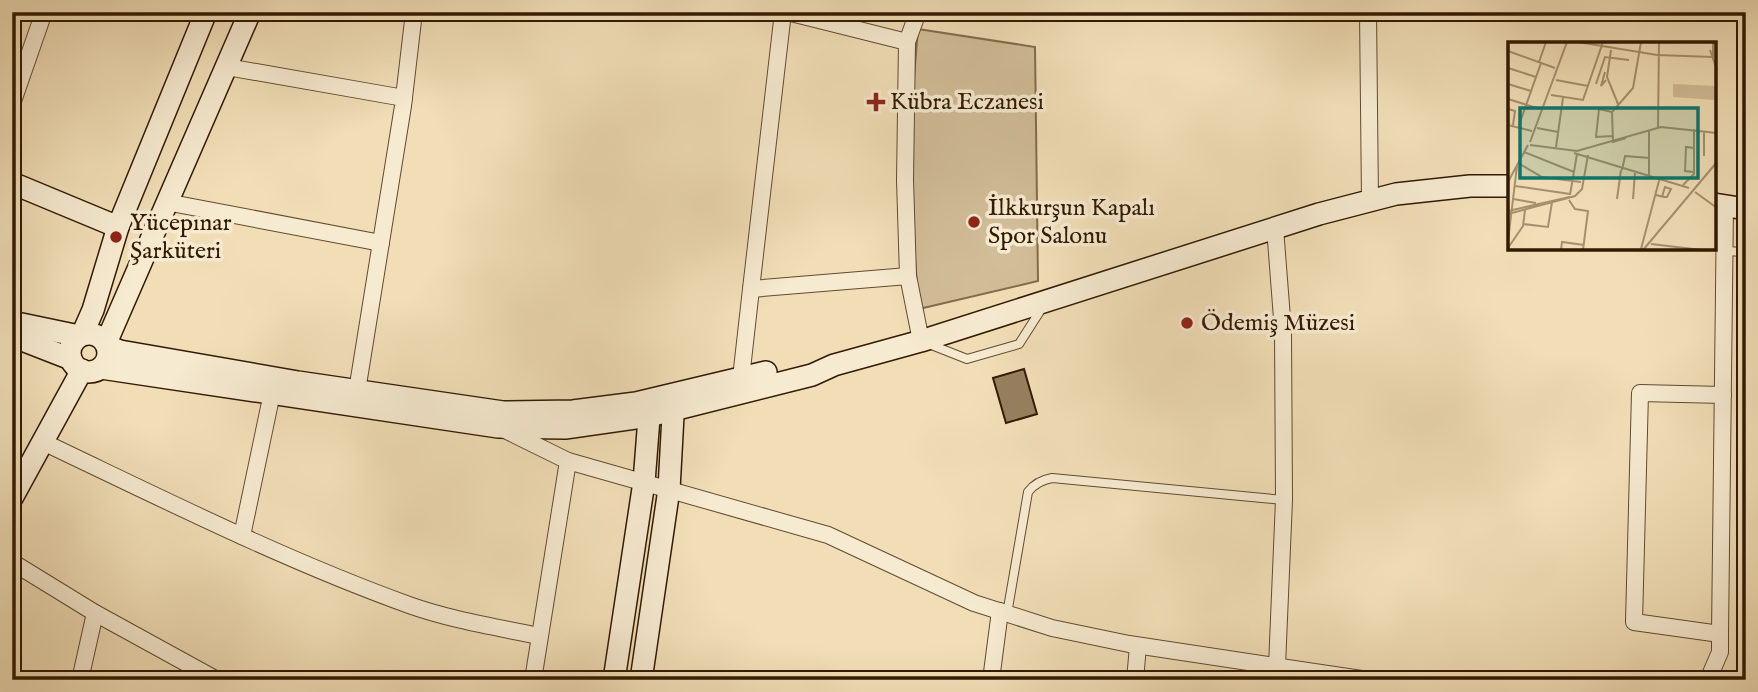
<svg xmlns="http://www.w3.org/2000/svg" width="1758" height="692" font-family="'IM FELL English',serif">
<rect width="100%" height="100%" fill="#f1deb7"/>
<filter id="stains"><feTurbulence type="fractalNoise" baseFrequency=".00286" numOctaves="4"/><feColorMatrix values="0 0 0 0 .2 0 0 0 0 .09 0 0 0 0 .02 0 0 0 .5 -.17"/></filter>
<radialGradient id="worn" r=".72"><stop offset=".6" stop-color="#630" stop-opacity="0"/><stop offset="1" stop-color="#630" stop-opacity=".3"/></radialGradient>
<path fill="#d1bd98" stroke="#826c4c" stroke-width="2" d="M918,29L1035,47L1038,281L919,309L907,163Z"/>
<path fill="#95805f" stroke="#321a00" stroke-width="2" d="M1024,369L1037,414L1006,423L993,378Z"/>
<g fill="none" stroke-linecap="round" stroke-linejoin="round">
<defs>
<g id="lane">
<path d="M1724,251L1746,252"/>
<path d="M929,344L967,359L1019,344L1042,308"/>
<path d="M1007,614L1028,492C1034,484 1041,480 1052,478L1284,500"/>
</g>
<g id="street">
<path d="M783,12L751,289L908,276"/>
<path d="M787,12L907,42"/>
<path d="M918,12L907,42L905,180L908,276L921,341"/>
<path d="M1368,12L1370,201"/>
<path d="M227,67L404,98"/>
<path d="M12,104L44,12"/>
<path d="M166,202L381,243"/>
<path d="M1275,228L1283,331L1284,500L1277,666"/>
<path d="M741,378L751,289"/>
<path d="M357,391L403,106L414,12"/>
<path d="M503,429L568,461L828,535L974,603L1052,628L1129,644L1368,680"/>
<path d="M43,442C163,499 284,560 409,605C451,620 496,627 539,636"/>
<path d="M242,536L272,393"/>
<path d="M12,562L95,613L217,680"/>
<path d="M1720,634L1634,622L1640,393L1723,395"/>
<path d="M80,680L95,613"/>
<path d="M533,680L568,461"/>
<path d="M991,680L1000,611"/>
<path d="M1135,680L1138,646"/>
<path d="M1708,680L1720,652V634L1725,205"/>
</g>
<g id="secondary">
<path d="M12,183L118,227"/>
<path d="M1714,204L1746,209"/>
<path d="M12,322L79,336"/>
<circle cx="89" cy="353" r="19"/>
<path d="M82,335L93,310L118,227L206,12"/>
<path d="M12,336L71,359"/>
<path d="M106,343L250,12"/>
<path d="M107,346L120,351L298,382L503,412L573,411L636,403L766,372"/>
<path d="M101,368L498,427L565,428L649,416L812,375L834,365L921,341L1319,214L1396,194L1470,186H1510"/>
<path d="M12,498L82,370"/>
<path d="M614,680L644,482L650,405"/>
<path d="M641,680L669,489L674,397"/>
</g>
</defs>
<use href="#lane" stroke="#624b2e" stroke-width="10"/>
<use href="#street" stroke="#624b2e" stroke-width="18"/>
<use href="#secondary" stroke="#321a00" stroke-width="24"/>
<use href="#lane" stroke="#f6ead0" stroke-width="8"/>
<use href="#street" stroke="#f6ead0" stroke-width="16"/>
<use href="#secondary" stroke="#f6ead0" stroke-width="21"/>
</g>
<g fill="#8f2418" stroke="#f6ead0" stroke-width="2.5">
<path d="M872.5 91.5h7v7h7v7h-7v7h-7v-7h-7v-7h7z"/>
<circle cx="974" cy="222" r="7"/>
<circle cx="116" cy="237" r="7"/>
<circle cx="1187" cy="323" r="7"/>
</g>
<g text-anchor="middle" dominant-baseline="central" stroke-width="7" stroke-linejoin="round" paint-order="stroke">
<g font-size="24" fill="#321a00" stroke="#f6ead0" text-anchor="start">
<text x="890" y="102">Kübra Eczanesi</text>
<text x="988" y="208">İlkkurşun Kapalı<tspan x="988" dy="28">Spor Salonu</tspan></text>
<text x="130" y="223">Yücepınar<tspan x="130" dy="28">Şarküteri</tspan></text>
<text x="1201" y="323">Ödemiş Müzesi</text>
</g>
</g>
<g transform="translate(1508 42)">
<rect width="208" height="208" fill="#f1deb7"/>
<path d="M165,42L208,44V58L165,55Z" fill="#d1bd98"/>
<path fill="none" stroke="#a5906e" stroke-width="2" d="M70,0L149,13L205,15V0M103,8L99,35L110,62M202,8L209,28M0,9L47,26M31,20L38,0M0,26L28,35M97,30L93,44L98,38M48,38L80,44M0,42L23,49M88,42L97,15L121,18M43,53L75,58L95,0M0,57L32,67M0,67L7,69L5,83M104,70L91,67L88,95L104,94M0,83L24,89M11,83L33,21M29,86L50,90M150,86L151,0M141,89V133M118,96L105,100L104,70L125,46L133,0M22,100L59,0M22,103L69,109L153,85L209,91M48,105L55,56M16,110L66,130M66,111L181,146M196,114V89M10,121L34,135L73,140M114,128L117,114L142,116M186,130L177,129L178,105L186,106M0,140L20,103M175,143L186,132V87M7,144L62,152M187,150L209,166M62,153L69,112M148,153L156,155H159L163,147L157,145L154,155M5,157L28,161M109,157L113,128M125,157L127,131M61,158L67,167L80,169L75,208M0,169L62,155M0,172L67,154L74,147L80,113M15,182L40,185L44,160M0,199L9,124M143,202L194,208M0,206L15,184L17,168M133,207L152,135M53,208L54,200L76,203M135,208L209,120"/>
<path fill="#0f766e" fill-opacity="0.15" stroke="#0f766e" stroke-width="3.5" d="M12,66H190V136H12Z"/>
<rect width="208" height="208" fill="none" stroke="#321a00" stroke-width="3.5"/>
</g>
<rect width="1758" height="692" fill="none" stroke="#f1deb7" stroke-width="42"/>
<rect x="14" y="14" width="1730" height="664" fill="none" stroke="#321a00" stroke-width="3.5"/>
<rect x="21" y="21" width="1716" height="650" fill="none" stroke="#321a00" stroke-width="2"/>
<rect width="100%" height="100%" filter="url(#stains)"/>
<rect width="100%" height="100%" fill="url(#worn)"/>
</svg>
